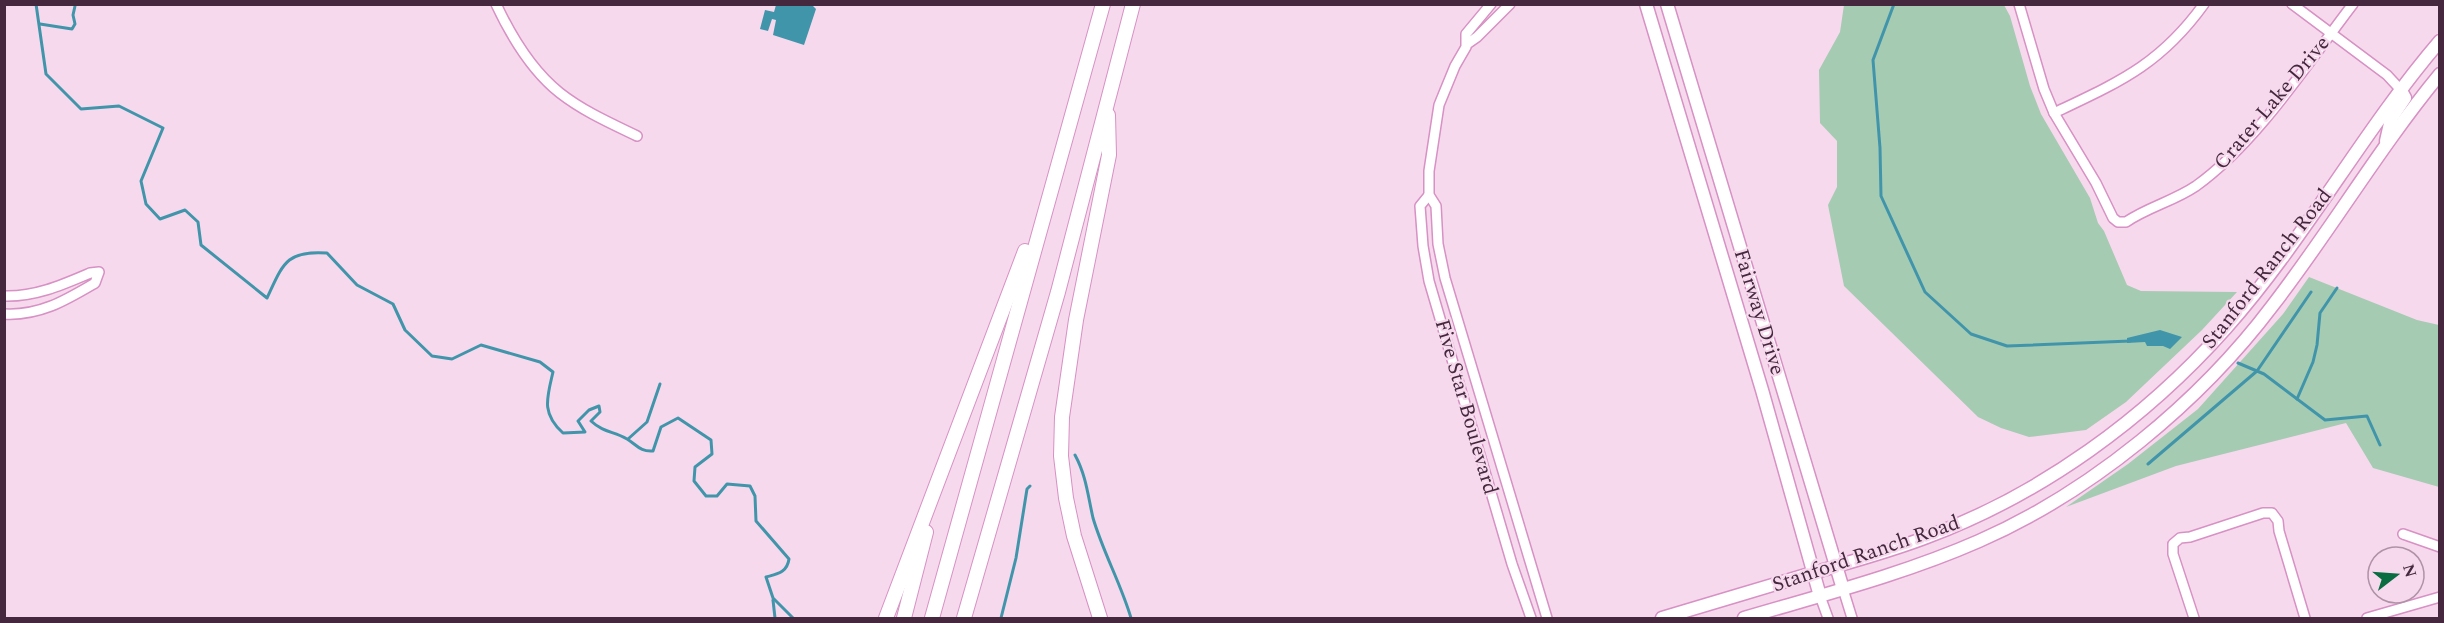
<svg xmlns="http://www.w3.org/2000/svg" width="2444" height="623" font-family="Spectral,serif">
<rect width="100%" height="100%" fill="#f7d9ee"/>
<g fill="#a6cbb3">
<path d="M1844,5H2004L2010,16L2030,86L2041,114L2090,198L2098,223L2104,231L2127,285L2141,291L2237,292L2202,330L2126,402L2086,430L2029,437L2001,428L1978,417L1844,286L1828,205L1837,187V141L1820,123L1819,70L1840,32Z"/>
<path d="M2309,277L2417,320L2439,325V487L2373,468L2346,423L2176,466L2066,507L2128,464L2198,409L2283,314Z"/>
</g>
<g fill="#4195aa">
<path d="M776,5H812L816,9L804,45L773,35L776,20L772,19L768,31L760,29L765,10L774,12Z"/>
<path d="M2160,330L2182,337L2170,349L2163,346H2147L2145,342L2127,343V338Z"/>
</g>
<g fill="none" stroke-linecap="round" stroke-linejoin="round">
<g stroke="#4195aa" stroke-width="3">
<path d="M36,4L46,74L81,109L119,106L163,128L141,181L146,204L160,219L185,210L198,222L201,245L267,298C283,264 286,250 327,253L357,285L393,304L405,330L432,356L452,359L481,345L540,362L553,372C547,398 541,413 563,433L585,432L578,421L589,410L599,406L600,412L591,421C604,433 613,431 627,439C637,445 640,452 653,451L661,427L678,418L711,440L712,454L695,467L694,481L706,496H717L727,484L750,486L755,496L756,521L789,559C787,573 777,574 766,577L773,598L793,618"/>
<path d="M1894,4L1873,60L1880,148L1881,196L1925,292L1971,334L2007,346L2130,341"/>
<path d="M40,24L72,29L75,24L73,15L75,6"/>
<path d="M2238,363L2264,374L2325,420L2367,416L2380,445"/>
<path d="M2297,399L2313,362L2317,345L2320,313L2337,288"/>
<path d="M628,439L647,422L660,384"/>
<path d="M1075,455C1086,475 1088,496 1093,518C1103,552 1121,584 1131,618"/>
<path d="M2148,464L2257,371L2311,292"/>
<path d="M773,600L775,618"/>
<path d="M1001,618L1016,558L1027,489L1030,486"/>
</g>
<defs>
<g id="minor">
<path d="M496,4C511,36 532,71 560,93C583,111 610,123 637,136"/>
<path d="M1491,4L1466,34V47L1455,66L1439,105L1429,171V195L1436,206L1438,244L1445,278L1547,618"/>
<path d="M2019,4L2044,89L2054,113L2096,183L2113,218L2118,222H2126C2148,207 2174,201 2196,186C2257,142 2307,64 2353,4"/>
<path d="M2292,4L2387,75L2400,89"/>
<path d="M1467,44L1477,37L1510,4"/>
<path d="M2054,113C2119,82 2160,65 2204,4"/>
<path d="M1429,195L1420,206L1423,246L1429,281L1512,564L1531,618"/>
<path d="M4,296C35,297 62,285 90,273L99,272L95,283C66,300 40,316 4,314"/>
<path d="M2403,534L2440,547"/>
<path d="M1843,589L1852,618"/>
<path d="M1820,596L1828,618"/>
<path d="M2194,618L2173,554V544L2180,538L2190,537L2263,513H2272L2278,521L2279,531L2305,618"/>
<path d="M2367,618L2440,597"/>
</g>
<g id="major">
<path d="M1646,4L1762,390L1820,596"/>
<path d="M1667,4L1843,589"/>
<path d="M2386,141L2391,119L2405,98L2400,89"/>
<path d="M1662,618C1713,603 1765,587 1816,572C1853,561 1891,551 1927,537C2042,494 2145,419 2226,328C2305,239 2362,132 2440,41"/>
<path d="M1744,618C1822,595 1904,574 1979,541C2091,492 2200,402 2273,305C2331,230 2379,148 2440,74"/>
</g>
<g id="highway">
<path d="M886,618L1025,251"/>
<path d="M904,618L926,532"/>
<path d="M932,618L1103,4"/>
<path d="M964,618L1058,292L1133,4"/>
<path d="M1100,618L1074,536L1066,498L1061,456L1062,417L1076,320L1109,155L1108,115"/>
</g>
</defs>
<use href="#minor" stroke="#d791c4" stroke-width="12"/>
<use href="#major" stroke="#d791c4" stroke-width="15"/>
<use href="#highway" stroke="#d791c4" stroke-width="16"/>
<use href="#minor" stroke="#fff" stroke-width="9"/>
<use href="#major" stroke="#fff" stroke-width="12"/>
<use href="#highway" stroke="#fff" stroke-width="14"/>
</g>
<g text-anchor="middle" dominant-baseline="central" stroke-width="4.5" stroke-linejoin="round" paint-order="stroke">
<g font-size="21" fill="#45283d" stroke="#f7d9ee">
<text transform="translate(2272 103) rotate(-50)">Crater Lake Drive</text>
<text transform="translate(2267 269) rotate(-52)">Stanford Ranch Road</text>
<text transform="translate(1759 312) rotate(73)">Fairway Drive</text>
<text transform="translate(1466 407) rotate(74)">Five Star Boulevard</text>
<text transform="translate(1866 554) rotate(-19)">Stanford Ranch Road</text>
</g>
</g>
<rect width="2444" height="623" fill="none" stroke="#45283d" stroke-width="12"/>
<g transform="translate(2396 575) rotate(73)"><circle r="28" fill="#f7d9ee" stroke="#b092a7" stroke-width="1.5"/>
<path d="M0-4.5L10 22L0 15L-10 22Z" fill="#0a6c41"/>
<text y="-9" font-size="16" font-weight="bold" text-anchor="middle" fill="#45283d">N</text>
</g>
</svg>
